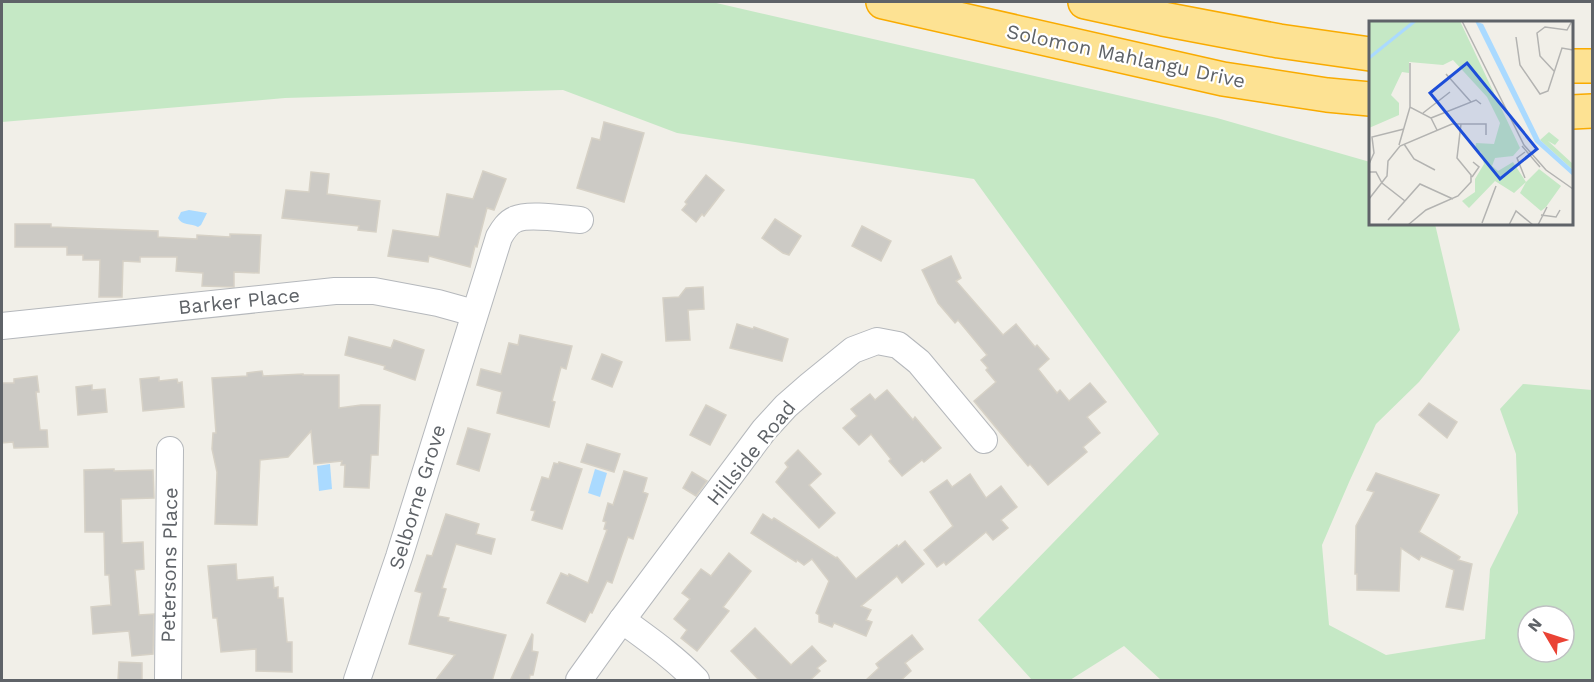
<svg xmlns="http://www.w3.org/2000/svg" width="1594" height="682" font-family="'Work Sans',sans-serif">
<rect width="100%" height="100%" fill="#f1efe8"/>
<path fill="#c5e8c5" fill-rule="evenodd" d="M2,2H712L1217,118L1370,162V224H1435L1460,330L1419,382L1376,424L1350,480L1322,545L1329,625L1386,655L1485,639L1490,569L1518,513L1516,454L1500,409L1523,384L1592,390V680H1161L1124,646L1070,680H1032L978,620L1159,434L974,179L677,133L563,90L285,98L2,122ZM1528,616H1564V652H1528Z"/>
<g fill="#aadaff">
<path d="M189,210L207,213L201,225L198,227C191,223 182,226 178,218L181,212Z"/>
<path d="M330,464L332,489L319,491L317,466Z"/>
<path d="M595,469L607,473L600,497L588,493Z"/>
</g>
<g fill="#cccac5" stroke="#d6d1c6" stroke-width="1.5">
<path d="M604,122L644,133L624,202L577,188L592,138L600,140Z"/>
<path d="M483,171L506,179L494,210L487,208L477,247L475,246L470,267L429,256L428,262L388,256L393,230L439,237L447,194L473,199Z"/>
<path d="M311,172L329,174L327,194L380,201L376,232L358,230L359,226L282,218L286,190L309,192Z"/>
<path d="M706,175L724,190L704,216L702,214L696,222L682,210L687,204L685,202Z"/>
<path d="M775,219L801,236L789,255L783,253L762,238Z"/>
<path d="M15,224H51V227L158,231V237L197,239V235L230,237V234L261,235L259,273L234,272V287L202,286L203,273L176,271L177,257H140V262L123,261L122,297H99L100,260H83V255H67V247H15Z"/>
<path d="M862,226L891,241L881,261L852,246Z"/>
<path d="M951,256L961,278L956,281L1003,335L1016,324L1035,347L1037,345L1049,359L1038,369L1057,393L1060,390L1069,401L1090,383L1106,402L1087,417L1100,433L1083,447L1087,452L1048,485L1030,464L1028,466L974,401L996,382L986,370L988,368L981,360L987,355L958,320L955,323L938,303L922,270Z"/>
<path d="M703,287L704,309L688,310L690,340L666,341L663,298L679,297L686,288Z"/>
<path d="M737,324L753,329L754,327L788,339L782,361L730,348Z"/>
<path d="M520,335L572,346L566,369L561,367L552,401L555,402L549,427L497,413L502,392L477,385L481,369L501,374L509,343L518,345Z"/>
<path d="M349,337L391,348L394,340L424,350L415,380L384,369L385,366L345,355Z"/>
<path d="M602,354L622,362L612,387L592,379Z"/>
<path d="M262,371L263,376L303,374V375H339V408L361,405H380L378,455H371L369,488L344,487L345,465H341L342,461L314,464L311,431L288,457L260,460L257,525L215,524L217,472L212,449L213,433H216L212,378L247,376V373Z"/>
<path d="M37,376L39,392H36L40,430H47L48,447L14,448L13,442L2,443V383H14V379Z"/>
<path d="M159,377V381L177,379L178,383L182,382L184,407L143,411L140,379Z"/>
<path d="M92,385V390L105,389L107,412L78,415L76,387Z"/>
<path d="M887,390L913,420L915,417L941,448L924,462L922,460L902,476L889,461L891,459L871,434L859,445L843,428L857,416L851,409L870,394L875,400Z"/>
<path d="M1429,403L1457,422L1447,438L1419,415Z"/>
<path d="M706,405L726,415L710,445L690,435Z"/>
<path d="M468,428L490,434L479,471L457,464Z"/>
<path d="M587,444L620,454L614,472L581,462Z"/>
<path d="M798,450L821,474L809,485L835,513L819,528L776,482L788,467L785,463Z"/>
<path d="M559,462L582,469L562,529L532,520L535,511L531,510L542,477L549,479L554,463L558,464Z"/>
<path d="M114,469V471L153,470L154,498L121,499L122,543L143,542L144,569L135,570L139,615L154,614L153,654L132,656L129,631L93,634L91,607L111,605L109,575H105L104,532H85L84,470Z"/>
<path d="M624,471L647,478L643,492L648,494L633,539L628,537L612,583L607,581L592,613L590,612L585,622L547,603L561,573L568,576L569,574L588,583L607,530L604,529L606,522L603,521L608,503L613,505Z"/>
<path d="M692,472L707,481L696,496L683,488Z"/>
<path d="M1376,473L1439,495L1419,532L1460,557L1458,560L1472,564L1463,610L1446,607L1454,570L1421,556L1419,560L1401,548L1399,591L1357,590V574H1355L1356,526L1374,492L1367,490Z"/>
<path d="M970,474L986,498L1001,486L1017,507L1001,520L1008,528L993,540L986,532L946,565L944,562L937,567L924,550L953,526L930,492L947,480L952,487Z"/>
<path d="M446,514L479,524L476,534L495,539L491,554L456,544L442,588L446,589L438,616L449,618L448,621L506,635L492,681H435L455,655L409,644L422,593L415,591L427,555L432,556Z"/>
<path d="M763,514L772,520L774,518L836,558L837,557L856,579L897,545L898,547L905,541L924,564L902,583L897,576L861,606L871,610L866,620L872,622L866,636L834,623L832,627L819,622V615L816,613L829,581L812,559L804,565L797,560L796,562L751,533Z"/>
<path d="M729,553L751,571L723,607L729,611L697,651L681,638L687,630L674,619L690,599L682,593L701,569L711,576Z"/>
<path d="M236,564L237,580L273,577L274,588L278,587V598H283L287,642H292V672L256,671V649L221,652L217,618H213L208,566Z"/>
<path d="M755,628L791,665L812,646L826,661L817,668L820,671L809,681H760L731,651Z"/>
<path d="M532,634L533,635L532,651L538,652L533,675H530L529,681H510Z"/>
<path d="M912,635L923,649L905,663L911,671L900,681H865L879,668L876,664Z"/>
<path d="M119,662L142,663V681H118Z"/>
</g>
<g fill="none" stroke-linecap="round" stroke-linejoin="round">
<defs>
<g id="minor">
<path d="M2,326L335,291H374L438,303L474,313"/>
<path d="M622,620C648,639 674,657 696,680"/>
<path d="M168,680L170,450"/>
<path d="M357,680L399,557L499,237C503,230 508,222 516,219C529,213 565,219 580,220"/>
<path d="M579,680L622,620L764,430L786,406L810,385L853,350L877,341L898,345L919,362L984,440"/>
</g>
<g id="highway">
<path d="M883,2L1223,79L1327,95L1370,99"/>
<path d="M1085,2L1163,19L1279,41L1370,54"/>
<path d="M1572,66H1592"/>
<path d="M1572,112L1592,111"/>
</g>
</defs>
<use href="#minor" stroke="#b5b8bc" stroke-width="28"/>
<use href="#highway" stroke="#f9ab00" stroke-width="36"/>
<use href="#minor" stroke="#fff" stroke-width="26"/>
<use href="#highway" stroke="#fde293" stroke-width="33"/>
</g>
<g text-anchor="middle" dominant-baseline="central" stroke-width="4.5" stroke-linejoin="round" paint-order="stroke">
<g font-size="20" fill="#5f6368" stroke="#fff">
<text transform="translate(1126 56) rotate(12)">Solomon Mahlangu Drive</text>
<text transform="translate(239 301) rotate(-6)">Barker Place</text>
<text transform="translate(751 453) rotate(-51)">Hillside Road</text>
<text transform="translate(417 497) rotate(-73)">Selborne Grove</text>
<text transform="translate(169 565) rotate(-89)">Petersons Place</text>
</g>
</g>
<g transform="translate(1369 21)">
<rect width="204" height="204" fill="#f1efe8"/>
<path d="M0,0H91L151,127L144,135L126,137L123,145L129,150L144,141L157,161L170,148L192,165L177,186L172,190L151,172L157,161L145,172L126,160L100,187L93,180L106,171V158L115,143L112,131L106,129L107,122L125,123L131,102L118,76L84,39L74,44L40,41V52L33,51L22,74L30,82V94L0,107ZM180,111L190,119L186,124L179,120L204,143V149L171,119Z" fill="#c5e8c5"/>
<path d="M106,0L114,3L171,119L204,149V155L166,121Z" fill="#aadaff"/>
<path fill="none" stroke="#aadaff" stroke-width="3" d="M0,37L46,0"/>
<path fill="none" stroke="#b3b3b1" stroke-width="1.5" d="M93,0L155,124L177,149L204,168M147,16L151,44L171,73L179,70L193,27L204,29M185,50L171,35L168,12L176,6L198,9L203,0M77,53L102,81M41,86V42M54,92L81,71M62,97L107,79L112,83M35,123L45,138L66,149M30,124L41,86L62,97L68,109M153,125L171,146M0,143L5,132L3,116L35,108M0,151H7L13,162L36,180M103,156L110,146L104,141M156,157L148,137L156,131M0,178L18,155L19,140L31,125L83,103H117V114M172,194L187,196L191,189M19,199L51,163L84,178M113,202L127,165M39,204L57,189L89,175L102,161V154L88,137L92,103M140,204L147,190L164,204M169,204L178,186"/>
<path fill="#1d4ed8" fill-opacity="0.15" stroke="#1d4ed8" stroke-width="3" d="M98,42L168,128L131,158L61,72Z"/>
<rect width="204" height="204" fill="none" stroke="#5f6368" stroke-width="3"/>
</g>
<rect width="1594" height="682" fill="none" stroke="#5f6368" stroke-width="6"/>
<g transform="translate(1546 634) rotate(309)"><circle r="28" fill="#ffffff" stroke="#bfc1c3" stroke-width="1.5"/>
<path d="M0-4.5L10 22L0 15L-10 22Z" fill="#ea4335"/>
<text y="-9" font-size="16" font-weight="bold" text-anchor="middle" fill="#5f6368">N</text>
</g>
</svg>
